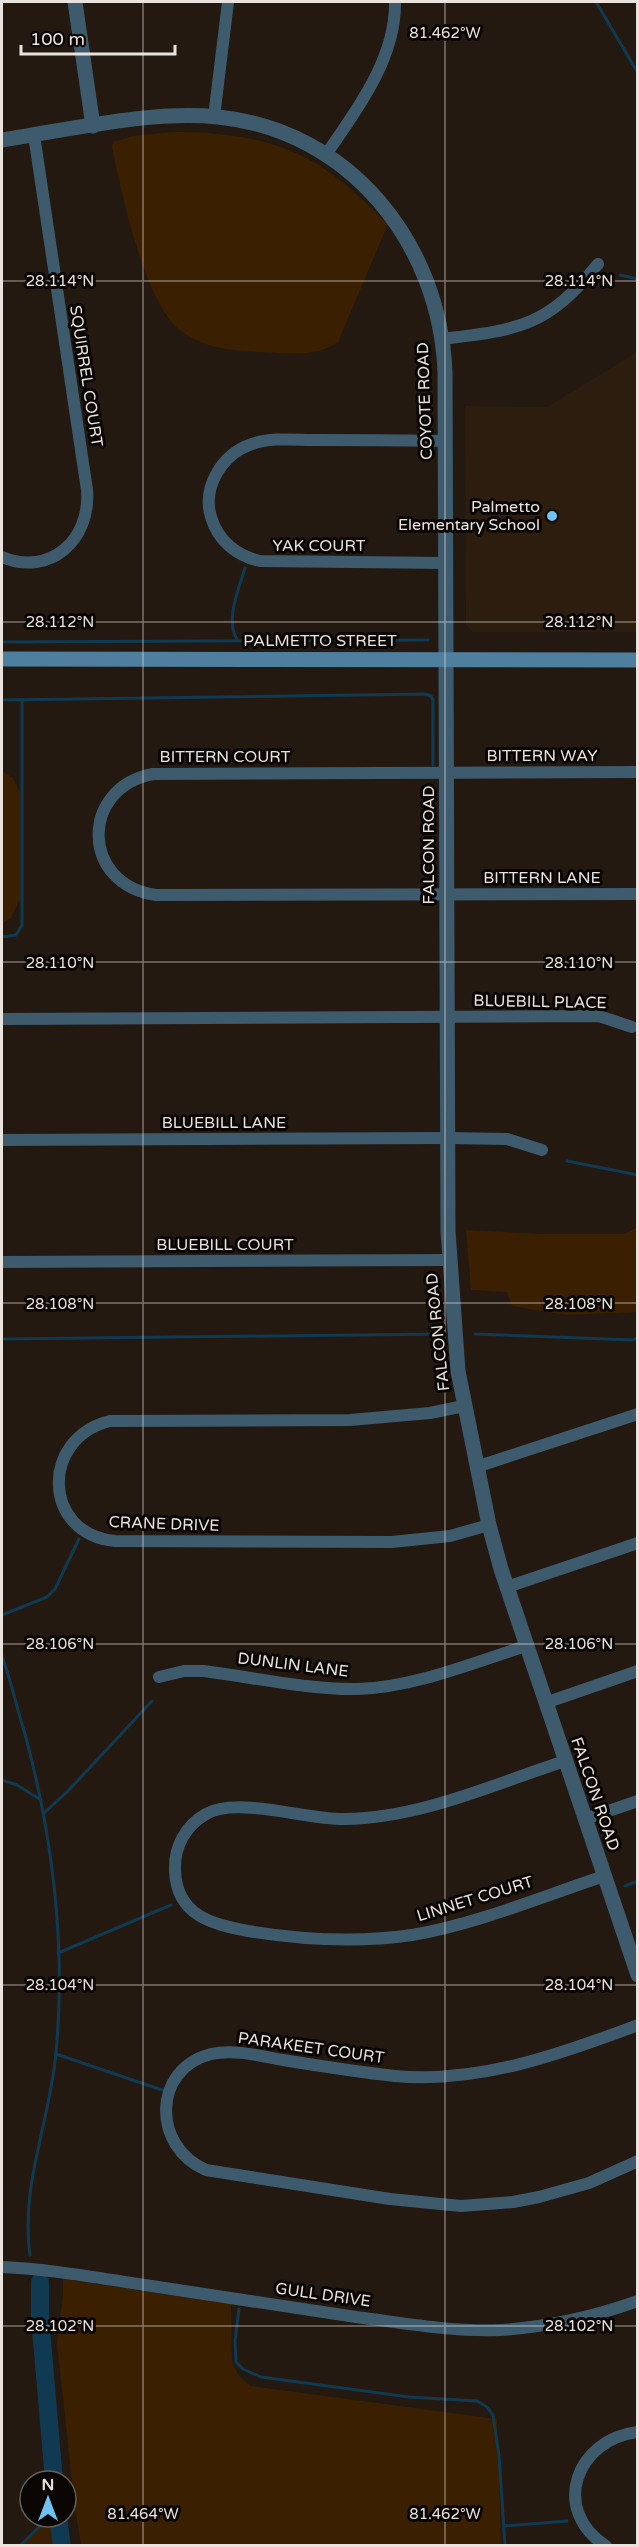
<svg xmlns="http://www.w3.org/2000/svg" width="639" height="2547" font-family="'Varela Round',sans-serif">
<rect width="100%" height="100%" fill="#231910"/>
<path fill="#2c1d0f" d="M637,352V632H473L466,625L465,406L547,407Z"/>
<g fill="#3b1f01">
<path d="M172,132C230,132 286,139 333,175C353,189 370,208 388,224L338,342C315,358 290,353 263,352C234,351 204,349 180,330C145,304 121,191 112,147L113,142L133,136Z"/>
<path d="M2,771L13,778L20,792V899L11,918L3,923Z"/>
<path d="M637,1227V1312L566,1315L512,1306L507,1292L471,1290L466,1230L542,1234H625Z"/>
<path d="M63,2279L231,2304L232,2363L239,2376L251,2386L497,2419L501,2545H81L75,2509L57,2343L63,2296Z"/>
<path d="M48,2517H51L56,2545H21Z"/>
</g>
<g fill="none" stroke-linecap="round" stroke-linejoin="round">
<g stroke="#103a52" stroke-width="3">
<path d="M596,2L638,73"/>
<path d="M620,275L638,279"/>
<path d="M238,641C224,621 239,589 245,568"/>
<path d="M2,642L428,640"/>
<path d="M2,700L425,694L431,696L433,700V765"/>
<path d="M2,937L16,935L22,925V701"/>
<path d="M567,1161L638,1175"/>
<path d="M475,1334L632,1340L638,1338"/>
<path d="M2,1339L441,1334"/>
<path d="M2,1615L47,1597L55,1589L79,1539"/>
<path d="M2,1656C11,1681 17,1708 25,1734C53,1838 66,1945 56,2053C50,2121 20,2186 30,2255"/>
<path d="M2,1780L17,1785L41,1800"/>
<path d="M44,1813L67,1792L152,1701"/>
<path d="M625,1886L638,1881"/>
<path d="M58,1953L171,1905"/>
<path d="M56,2054L162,2090"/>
<path d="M239,2309L235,2340L236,2362L243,2369L261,2377L409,2397L477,2401L487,2407L493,2415L499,2455L505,2546"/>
<path d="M504,2526L567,2521"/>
<path d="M20,2546L41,2525L53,2517"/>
</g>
<g stroke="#103a52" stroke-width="18">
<path d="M40,2282V2317L54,2481"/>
<path d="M58,2517L62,2546"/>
</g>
<g stroke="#3e5b6e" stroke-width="12">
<path d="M214,117L228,2"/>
<path d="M325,156C356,111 396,59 395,2"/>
<path d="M442,339C518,330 547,327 598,264"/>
<path d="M445,441C402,440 359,440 316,440C296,440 271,437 252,444C222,454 202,487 211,517C218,541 237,556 260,561L446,563"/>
<path d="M2,557C50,577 91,540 87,490L34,135"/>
<path d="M638,772L153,774C79,788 81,885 156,895L638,894"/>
<path d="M2,1019L599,1016L632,1027"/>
<path d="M2,1140L447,1138L507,1139L542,1150"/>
<path d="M2,1262L449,1260"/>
<path d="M464,1406L430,1413L350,1420L110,1421C40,1438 42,1534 115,1541L392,1542L450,1536L489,1525"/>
<path d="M476,1467L638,1414"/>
<path d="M507,1587L638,1543"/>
<path d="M159,1677L184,1671H203C253,1677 308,1690 358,1689C415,1687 472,1663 526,1646"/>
<path d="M545,1703L638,1671"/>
<path d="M565,1761C494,1784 421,1818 345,1819C307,1820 237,1796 206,1814C185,1826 174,1847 175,1871C177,1916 212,1924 248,1931C303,1940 357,1943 412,1935C474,1925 544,1896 604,1876"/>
<path d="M585,1819L638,1801"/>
<path d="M638,2025C561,2054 478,2084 395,2076C358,2072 320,2066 283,2060C260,2056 235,2049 211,2054C152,2069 152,2147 206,2170L390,2199L461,2206L513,2202L539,2197L589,2183L638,2161"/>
<path d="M2,2267C50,2269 98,2278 145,2285C216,2296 286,2307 356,2317C404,2323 452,2332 500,2330C548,2327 593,2317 638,2301"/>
<path d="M606,2546C550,2510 576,2439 638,2432"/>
</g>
<g stroke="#3e5b6e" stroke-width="15">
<path d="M75,2L93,126"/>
<path d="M2,140C68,130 152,110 218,117C350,130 440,244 445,372L448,1231L458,1371L489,1525L501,1569L638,1975"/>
</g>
<path stroke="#4f7f9e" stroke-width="15" d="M2,659L638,660"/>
</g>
<path fill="none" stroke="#eae3dd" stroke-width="1.5" stroke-opacity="0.45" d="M143,2V2546M445,2V2546M2,281H638M2,622H638M2,962H638M2,1303H638M2,1644H638M2,1985H638M2,2326H638"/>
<circle fill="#70c1f4" stroke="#090503" stroke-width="2" cx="552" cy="516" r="6"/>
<g text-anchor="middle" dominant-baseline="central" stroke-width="6" stroke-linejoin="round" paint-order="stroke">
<g font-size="16" fill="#eae3dd" stroke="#090503">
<text transform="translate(86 376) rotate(81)">SQUIRREL COURT</text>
<text transform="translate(425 401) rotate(-92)">COYOTE ROAD</text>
<text x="319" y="546">YAK COURT</text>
<text x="320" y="641">PALMETTO STREET</text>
<text x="542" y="756">BITTERN WAY</text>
<text x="225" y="757">BITTERN COURT</text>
<text transform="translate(429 845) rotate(-90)">FALCON ROAD</text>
<text x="542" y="878">BITTERN LANE</text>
<text transform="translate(540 1002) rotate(1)">BLUEBILL PLACE</text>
<text x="224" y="1123">BLUEBILL LANE</text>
<text x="225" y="1245">BLUEBILL COURT</text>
<text transform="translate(438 1332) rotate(-96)">FALCON ROAD</text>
<text transform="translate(164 1524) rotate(2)">CRANE DRIVE</text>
<text transform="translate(293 1665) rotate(7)">DUNLIN LANE</text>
<text transform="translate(595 1794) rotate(71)">FALCON ROAD</text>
<text transform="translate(475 1899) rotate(-17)">LINNET COURT</text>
<text transform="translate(311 2048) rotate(8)">PARAKEET COURT</text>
<text transform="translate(323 2295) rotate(8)">GULL DRIVE</text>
</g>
<g font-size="16" fill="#eae3dd" stroke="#090503" text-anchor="end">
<text x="540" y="507">Palmetto<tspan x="540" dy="18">Elementary School</tspan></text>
</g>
</g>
<g font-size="15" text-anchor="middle" fill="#eae3dd" stroke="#090503" stroke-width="6" stroke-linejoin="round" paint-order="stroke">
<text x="445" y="38">81.462°W</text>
<text x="60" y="286">28.114°N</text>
<text x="579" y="286">28.114°N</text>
<text x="60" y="627">28.112°N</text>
<text x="579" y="627">28.112°N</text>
<text x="60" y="968">28.110°N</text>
<text x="579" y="968">28.110°N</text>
<text x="60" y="1309">28.108°N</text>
<text x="579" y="1309">28.108°N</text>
<text x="60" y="1649">28.106°N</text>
<text x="579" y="1649">28.106°N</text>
<text x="60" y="1990">28.104°N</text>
<text x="579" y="1990">28.104°N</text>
<text x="60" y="2331">28.102°N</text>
<text x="579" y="2331">28.102°N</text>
<text x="143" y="2519">81.464°W</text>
<text x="445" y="2519">81.462°W</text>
</g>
<rect width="639" height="2547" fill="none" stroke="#eae3dd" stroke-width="6"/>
<g transform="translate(48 2499)"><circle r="28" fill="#090503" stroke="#635e5a" stroke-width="1.5"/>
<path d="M0-4.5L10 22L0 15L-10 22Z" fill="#70c1f4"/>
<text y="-9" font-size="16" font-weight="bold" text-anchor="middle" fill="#eae3dd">N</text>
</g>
<path d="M21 45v9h154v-9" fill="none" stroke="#eae3dd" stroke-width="3"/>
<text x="30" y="45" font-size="18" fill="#eae3dd" stroke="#090503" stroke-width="4.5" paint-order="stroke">100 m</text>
</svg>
